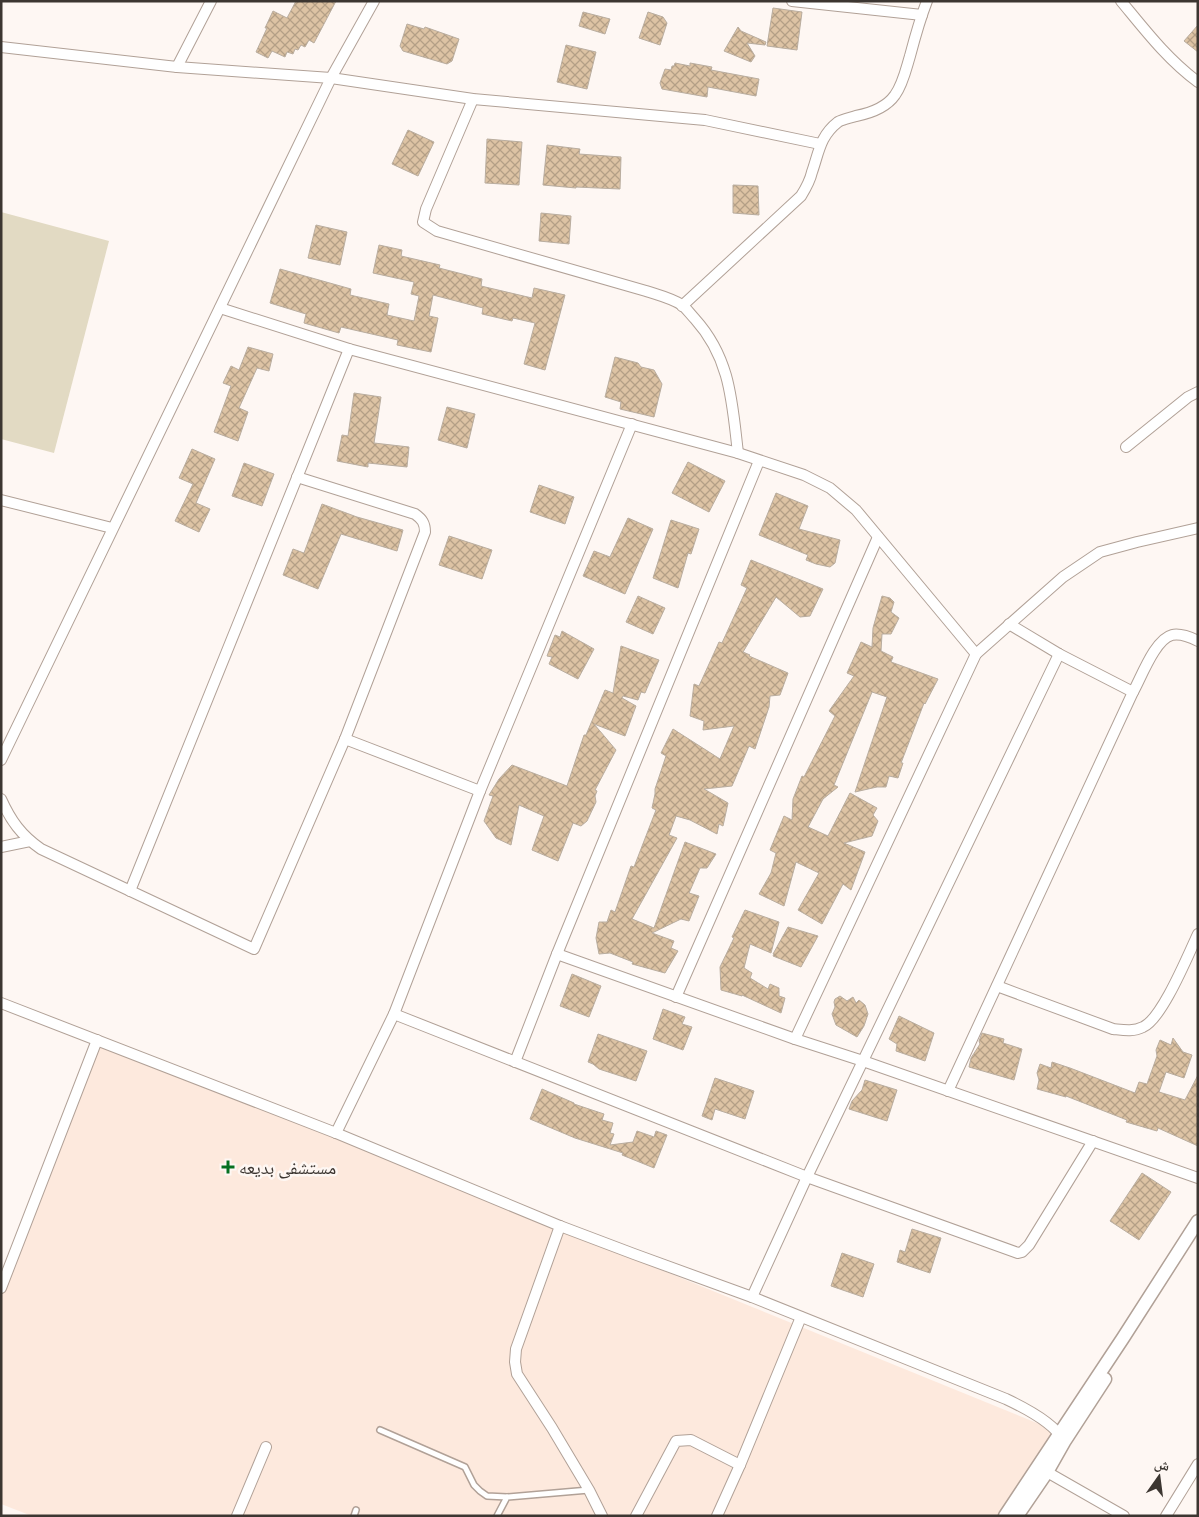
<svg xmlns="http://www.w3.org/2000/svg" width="1199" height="1517" font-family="'Titillium Web','Noto Naskh Arabic',sans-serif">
<defs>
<pattern id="building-cross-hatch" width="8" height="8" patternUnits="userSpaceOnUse" patternTransform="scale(1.25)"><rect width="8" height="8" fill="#ddc3a4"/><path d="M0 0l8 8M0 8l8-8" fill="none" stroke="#b49f86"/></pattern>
</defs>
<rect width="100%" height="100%" fill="#fef7f3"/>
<path fill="#fde9dd" d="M97,1040L1059,1432L1003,1516H32L1,1504V1293Z"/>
<path fill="#e2dac3" d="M1,212L109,241L54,453L1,439Z"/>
<g fill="url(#building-cross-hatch)" stroke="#b9ad9f">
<path d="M296,1H336L314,43L309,40L305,47L301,45L298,50L295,49L293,54L287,52L285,57L272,51L268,58L256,52L267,28H265L273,11L287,18Z"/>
<path d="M773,8L802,12L797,50L767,46Z"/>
<path d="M583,12L610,19L605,34L579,26Z"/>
<path d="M648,12L663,17L667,23L660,45L639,38Z"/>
<path d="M407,24L424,29L425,27L459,39L452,61L447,64L403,51L400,46Z"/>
<path d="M1198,25V52L1184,41Z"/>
<path d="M738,27L741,31L766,42L765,45L747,43L755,56L751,62L724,51Z"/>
<path d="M566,45L596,52L587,89L557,82Z"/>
<path d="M675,63L690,66V63L712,67L711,70L759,79L756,96L708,87L707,97L662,89L660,83L665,69L671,70L672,66H674Z"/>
<path d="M408,130L434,142L418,176L392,164Z"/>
<path d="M487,139L522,142L519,185L485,183Z"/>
<path d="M547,145L580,149L579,154L621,157L620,189L576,187V188L543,185Z"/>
<path d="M733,185L758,186L759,215L733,213Z"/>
<path d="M541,213L571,216L569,244L539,241Z"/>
<path d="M316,225L347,232L340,265L308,258Z"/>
<path d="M379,245L402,250L401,256L440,265L439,268L482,279L481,286L532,298L534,288L565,295L545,370L524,364L535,323L513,318L512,321L482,314L483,308L433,295L429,316L438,318L431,352L397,345L398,340L341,327L339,333L304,323L306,314L270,303L280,269L351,289L350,295L389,304L387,315L414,321L419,296L411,294L414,282L373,273Z"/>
<path d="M248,347L273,354L269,371L257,368L239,408L248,412L238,441L214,432L231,386L223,383L231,366L239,370Z"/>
<path d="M615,357L638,363L641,367L654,370L662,384L654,417L620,409L621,402L605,397Z"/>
<path d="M354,393L381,397L374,443L409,447L407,467L368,463V467L337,461L342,435L348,436Z"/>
<path d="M447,407L475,414L467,448L438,440Z"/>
<path d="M192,449L215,459L196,503L210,509L199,532L175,521L193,484L179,478Z"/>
<path d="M688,462L725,481L709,512L672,493Z"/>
<path d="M244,463L274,474L262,506L232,496Z"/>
<path d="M539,485L574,497L565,524L530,512Z"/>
<path d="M776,493L808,506L799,529L840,540L835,563L830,567L816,564L806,560L808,555L759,535Z"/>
<path d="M322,504L357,517L403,530L397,551L341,534L318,589L283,575L293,549L304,553Z"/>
<path d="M628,518L653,529L625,594L583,576L594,551L610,557Z"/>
<path d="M671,520L699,529L691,554L688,553L678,588L653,578Z"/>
<path d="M449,536L492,550L482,579L439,565Z"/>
<path d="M751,560L823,589L810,616L800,617L776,597L743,652L750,655L749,656L788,673L780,695L770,696L769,707L755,749L749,746L732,786L704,789L728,803L723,826L719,824L717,834L690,820L676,816L669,835L677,838L632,919L654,928L685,842L716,854L707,868H700L689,893L699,896L689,921L681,919L652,933L674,941L671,948L678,951L665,973L632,964L633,962L610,953L599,954L596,938L599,922H607L611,910L615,912L631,866L634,867L656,810L652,808L655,794V789L666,756L661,753L673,729L720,759L734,726L703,730L704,721L690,716L694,684L699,686L719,642L722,643L747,588L741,585Z"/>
<path d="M638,596L665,608L653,634L626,622Z"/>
<path d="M882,596L890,598L894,602L891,612L899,618L891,634H882L881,651L893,657L891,662L938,679L925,704L924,703L901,763H903L898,778L889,776L886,787H877L855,792L887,697L872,692L834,785L838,787L823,799L808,827L828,836L850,793L877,808L873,815L878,821L872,836L844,843L865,852L851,890L843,884L822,924L798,910L819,873L796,862L784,906L759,894L771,873L776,853L770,850L784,816L792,820L793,799L802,776L804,777L835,716L829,711L854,676L847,673L861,642L872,647L873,628Z"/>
<path d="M562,631L594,649L578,679L549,664L552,657L547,656L555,635L560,637Z"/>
<path d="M621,646L659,660L645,693L641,692L638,700L623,696L622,698L636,706L625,736L594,724L616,750L595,790L597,791L595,796L596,802L587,821L581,826L573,823L558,861L532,850L544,816L519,805L511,845L496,838L484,821L493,796L489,795L499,779L512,765L567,786L584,735H586L605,690L613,693Z"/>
<path d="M745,910L779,922L771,953L750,944L744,968L752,973L750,978L768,989L770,984L779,988V996L785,998L781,1013L742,995V996L721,990L720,967L734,938L732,937Z"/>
<path d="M788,927L818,936L801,967L773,956L774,954H773Z"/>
<path d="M572,974L601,986L589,1017L560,1006Z"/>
<path d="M840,996L847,1001L853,997L856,1003L859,1000L865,1005L868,1014L864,1026L857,1037L836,1025L832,1014L835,1007L834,1002L835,999Z"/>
<path d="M663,1009L685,1017L682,1024L692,1027L683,1050L653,1039Z"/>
<path d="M899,1016L934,1033L925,1061L896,1051L897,1044L889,1039Z"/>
<path d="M982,1033L1004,1039L1003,1043L1022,1049L1014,1080L969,1067L971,1058L980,1044L979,1041Z"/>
<path d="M598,1034L647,1051L636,1081L599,1069L593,1064L588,1062Z"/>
<path d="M1173,1038L1183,1052L1192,1055L1184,1078L1166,1072L1159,1092L1185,1100L1198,1075V1146L1158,1128L1157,1131L1126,1122L1127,1120L1066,1096V1097L1037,1089L1039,1080L1037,1073L1040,1064L1051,1068L1052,1062L1070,1068L1135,1093L1139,1082L1147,1084L1157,1056L1156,1050L1160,1040L1171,1045Z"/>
<path d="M715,1078L754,1091L745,1119L715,1109L712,1120L702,1116Z"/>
<path d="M865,1080L897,1090L887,1121L849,1109L852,1101L862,1090Z"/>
<path d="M542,1089L574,1103V1104L604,1114L602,1120L613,1123L610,1133L614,1134L610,1145L633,1142L637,1131L654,1137L656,1131L667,1135L654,1168L622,1155L623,1153L575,1138L530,1119Z"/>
<path d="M1142,1173L1171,1192L1139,1240L1110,1221Z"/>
<path d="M912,1229L941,1238L930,1273L897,1262L900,1250L905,1252Z"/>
<path d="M842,1253L874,1264L863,1297L831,1286Z"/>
</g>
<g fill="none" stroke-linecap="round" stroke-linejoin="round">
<defs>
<g id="service">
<path d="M380,1430L465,1467L474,1485L480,1491L487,1496L507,1497"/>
<path d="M354,1516L356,1510"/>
<path d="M497,1516L507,1497L589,1490"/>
</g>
<g id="minor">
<path d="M792,1L922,15"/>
<path d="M1121,1C1145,30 1167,59 1198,82"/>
<path d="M1,47L177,67L331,78L473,99L705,120L820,144"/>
<path d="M177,67L211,1"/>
<path d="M473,99L426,209L423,222L437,231L646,291C658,295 671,298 682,305C687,309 691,315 695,319C731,359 732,403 738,453"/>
<path d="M682,306L801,196C806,188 810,181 812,172C819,152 820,136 838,122C843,119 850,118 856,116C871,113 886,108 895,95C903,84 906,69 910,56C915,37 920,19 927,1"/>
<path d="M220,308L349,349L738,453L804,475L830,488L856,510L976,654"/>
<path d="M1126,447L1188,397L1198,392"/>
<path d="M1,500L112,528"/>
<path d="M1009,624L1059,654L1133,692"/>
<path d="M345,739L480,791"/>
<path d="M1,760L331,78L374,1"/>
<path d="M1,799C11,821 21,835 41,849L254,949L345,739L425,532C425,523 422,519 415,514L297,477"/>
<path d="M1,847L30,841"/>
<path d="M130,891L349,349"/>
<path d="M557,954L795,1039L863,1061L1198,1178"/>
<path d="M997,986L1113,1029C1123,1030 1133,1032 1143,1027C1162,1019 1188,955 1198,934"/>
<path d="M676,997L878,537"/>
<path d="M1,1003L336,1133L560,1226L634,1254L752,1297L1006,1399C1023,1407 1054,1423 1063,1440"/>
<path d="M394,1014L807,1177L1018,1253L1022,1252L1029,1245L1093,1141"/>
<path d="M795,1039L976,654L1063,577L1100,552L1137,542L1198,528"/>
<path d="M515,1062L557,954L759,461"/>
<path d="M948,1091L1133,692C1141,678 1155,639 1172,635C1181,633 1190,637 1198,641"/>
<path d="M336,1133L394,1014L480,791L632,424"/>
<path d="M560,1226L516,1349L515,1362L517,1374L552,1428L589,1490L602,1516"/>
<path d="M1,1288L97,1040"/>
<path d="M752,1297L807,1177L1059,654"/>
<path d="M1047,1472L1124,1516"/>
<path d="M237,1516L266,1447"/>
<path d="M636,1516L676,1441L691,1440L740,1465"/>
<path d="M717,1516L740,1465L801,1317"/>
<path d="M1166,1516L1198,1464"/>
</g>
<g id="tertiary">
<path d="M1005,1516L1123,1338L1198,1221"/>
<path d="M1017,1516L1047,1472L1064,1442L1105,1379"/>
</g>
</defs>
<use href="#service" stroke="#b1a197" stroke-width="8"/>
<use href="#minor" stroke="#b1a197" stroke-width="12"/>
<use href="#tertiary" stroke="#b1a197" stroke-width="15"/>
<use href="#service" stroke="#fff" stroke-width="5"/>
<use href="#minor" stroke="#fff" stroke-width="10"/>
<use href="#tertiary" stroke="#fff" stroke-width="12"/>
</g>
<path fill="#067021" stroke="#fef7f3" stroke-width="2" d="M225.5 1159.5h5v5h5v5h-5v5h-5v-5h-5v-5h5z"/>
<g text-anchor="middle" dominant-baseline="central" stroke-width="5" stroke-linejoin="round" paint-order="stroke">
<g font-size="18" fill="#3c3631" stroke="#fef7f3" text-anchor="start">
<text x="239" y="1167">مستشفى بديعه</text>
</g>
</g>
<rect width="1199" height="1517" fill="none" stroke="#3c3631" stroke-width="5"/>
<g transform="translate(1159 1477) rotate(14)" stroke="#fef7f3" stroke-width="4" paint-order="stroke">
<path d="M0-4L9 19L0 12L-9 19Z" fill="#3c3631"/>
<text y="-8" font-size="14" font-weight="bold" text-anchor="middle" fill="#3c3631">ش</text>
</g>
</svg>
